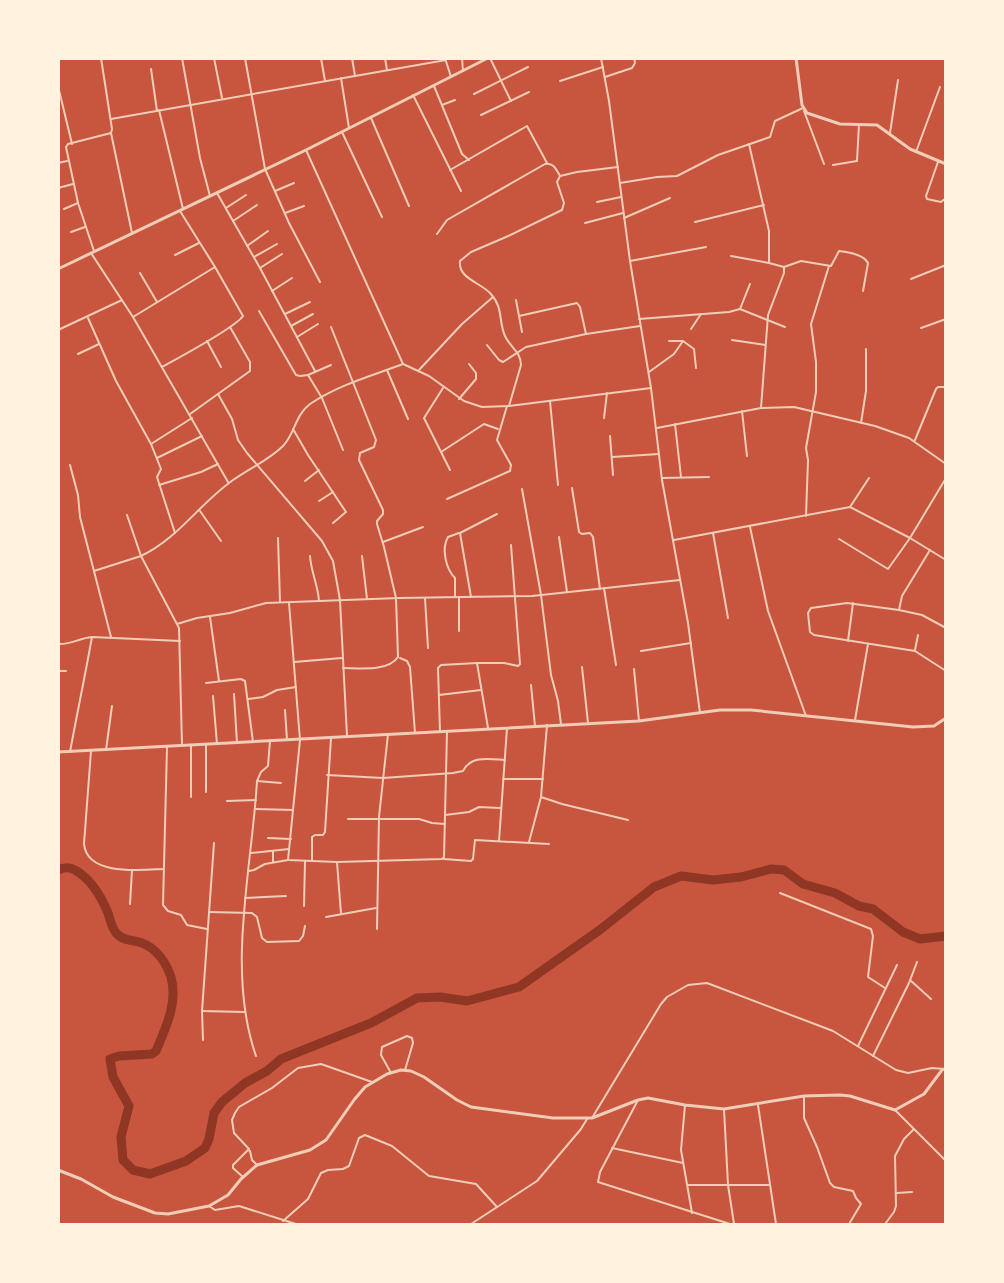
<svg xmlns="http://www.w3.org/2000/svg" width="1004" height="1283" font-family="Karla,sans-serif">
<rect width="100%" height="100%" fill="#c8553d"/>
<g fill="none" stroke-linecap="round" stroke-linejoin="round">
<path stroke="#8f3625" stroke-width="9" d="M58,870C64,867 70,867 75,870C91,879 101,896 108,913C110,919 112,929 117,934C125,942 132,939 142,943C156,948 166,962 171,977C178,1003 166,1027 156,1051L152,1054L119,1056L110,1059L113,1077L129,1106L121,1137L123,1160L133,1170L150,1174L186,1161L205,1148L209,1139L214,1113L222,1102L245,1083L267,1071L281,1059L371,1023L417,998L440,997L467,1001L519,987L601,929L654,887L681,876L713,880L741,877L771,869L784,870L803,884L835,893L859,906L873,909L903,932L920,939L946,936"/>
<g stroke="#f1ccb7" stroke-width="2">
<path d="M182,58L200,158L210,196"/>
<path d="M214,58L222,98"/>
<path d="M245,58L265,169L289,223L320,282"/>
<path d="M321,58L325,81"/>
<path d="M352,58L355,76"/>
<path d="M385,58L387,70"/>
<path d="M445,58L451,77"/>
<path d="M462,58L463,71"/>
<path d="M490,58L511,101"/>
<path d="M601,58L609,101L630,261L651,388L662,480L688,623L700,713"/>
<path d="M151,69L157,111"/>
<path d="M605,77L632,68L635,63L634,58"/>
<path d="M341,78L349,128"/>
<path d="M560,81L603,67"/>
<path d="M58,86L72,144"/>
<path d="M434,86L462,154L469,160"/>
<path d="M474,94L528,67"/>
<path d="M413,95L461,191"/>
<path d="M442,105L455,100"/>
<path d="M159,110L183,209"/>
<path d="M804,111L824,164"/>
<path d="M481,115L529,92"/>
<path d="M371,118L409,206"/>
<path d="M111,119L446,60"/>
<path d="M342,132L382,217"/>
<path d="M111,133L132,233"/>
<path d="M890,133L898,80"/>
<path d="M749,144L769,231V263L784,267L801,261L831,266L839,251C848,252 864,255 868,263L863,291"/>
<path d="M306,150L403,364L429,376L464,401L482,407L509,406L651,388"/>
<path d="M916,152L940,87"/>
<path d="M938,162L926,196L927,199L941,202L946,198"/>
<path d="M58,163L67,161"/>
<path d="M833,165L857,161L859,124"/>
<path d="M450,170L527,126L547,163"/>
<path d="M620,183L657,177L677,176L718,155L770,137L775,121L803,108"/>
<path d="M58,188L73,184"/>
<path d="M275,191L294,183"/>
<path d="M217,193L260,268L315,371"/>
<path d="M597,202L621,197"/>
<path d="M226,208L246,195"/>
<path d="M64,209L78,203"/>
<path d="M285,213L304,206"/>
<path d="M624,218L670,198"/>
<path d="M233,221L257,205"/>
<path d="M695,222L764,205"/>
<path d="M585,223L623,213"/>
<path d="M71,232L85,227"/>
<path d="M437,234L447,220L545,164C553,162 556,169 560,176"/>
<path d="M247,246L268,231"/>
<path d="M94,251L78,203L66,147L68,144L111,133L112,129L101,58"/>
<path d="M91,253L133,317L228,482"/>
<path d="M175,255L199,243"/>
<path d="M731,256L769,263"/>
<path d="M254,257L277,244"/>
<path d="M630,261L706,247"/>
<path d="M260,268L282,254"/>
<path d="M140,273L157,302"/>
<path d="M911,279L946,265"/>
<path d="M272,291L292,278"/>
<path d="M516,300L522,332"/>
<path d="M740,309L750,284"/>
<path d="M259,311L296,375L300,376L308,375L322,398L343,450"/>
<path d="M285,314L310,302"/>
<path d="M519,316L577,303L580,307L586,334"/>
<path d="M133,317L215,267"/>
<path d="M88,318L116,381L151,444"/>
<path d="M639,319L729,312L740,309L785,327"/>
<path d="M291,326L313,314"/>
<path d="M331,327L376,440L374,447L360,453L359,460L383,510V514L377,521V524L384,547L396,598L398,657C388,672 359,668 343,668"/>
<path d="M921,328L946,319"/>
<path d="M691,329L701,314"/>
<path d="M58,330L122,300"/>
<path d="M297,337L318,324"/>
<path d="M732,340L765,345"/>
<path d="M207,341L221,367"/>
<path d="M669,341H683L694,349L696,368"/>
<path d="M487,345L499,360L503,362L526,347L586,334L640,326"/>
<path d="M78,354L99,344"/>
<path d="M162,367C178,358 235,328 243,316L215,267L180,211"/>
<path d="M387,370L408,419"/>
<path d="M419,370L462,324L493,297"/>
<path d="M649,372L674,354L683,341"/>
<path d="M308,375L331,365"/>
<path d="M443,388L424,418L450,470"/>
<path d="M218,394L232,419L238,440L247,453L322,541L333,561L340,600L347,736"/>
<path d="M459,399L476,379V373L469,364"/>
<path d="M550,401L558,485"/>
<path d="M509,406L521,365C521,352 510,347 505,336C498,320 504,308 490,293C479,282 458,278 460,261L471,252L506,237L562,210L564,203L557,182L560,176L577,172L618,167"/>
<path d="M761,408L768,315L784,273V267"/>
<path d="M742,411L747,456"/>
<path d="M190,414L250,371V362L230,327"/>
<path d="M604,418L607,393"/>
<path d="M861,423L866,391V349"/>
<path d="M675,424L681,477"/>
<path d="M657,428L761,408L794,407L875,426L909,438L946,464"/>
<path d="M293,429L308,455L346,512L333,523"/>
<path d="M610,436L613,475"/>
<path d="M915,440L936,389L938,387H946"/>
<path d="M441,452L484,424L498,429"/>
<path d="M612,457L659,454"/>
<path d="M157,458L202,436"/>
<path d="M70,465L78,495L80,517L111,637"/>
<path d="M662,478L709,477"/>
<path d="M946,478L910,538L946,560"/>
<path d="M305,481L319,470"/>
<path d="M159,485L201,472L218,464"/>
<path d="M572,488L579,532L582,534L590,533L593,537L600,589"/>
<path d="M522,489L541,595L551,675L558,701L561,724"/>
<path d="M447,499L510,471L511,465L497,440L507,406"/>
<path d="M319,501L333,492"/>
<path d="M850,507L869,478"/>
<path d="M200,511L221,541"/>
<path d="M806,516L808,460L806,448L816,392V362L811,324L829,266"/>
<path d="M750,527L768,611L806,716"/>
<path d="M175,533L157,477L161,469L151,444L192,418"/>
<path d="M713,533L728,618"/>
<path d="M559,537L567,592"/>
<path d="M278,538L280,602"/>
<path d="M674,540L850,507L910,538L888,569L839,539"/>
<path d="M383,542L423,527"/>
<path d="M310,556C311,572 318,585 319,601"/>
<path d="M362,556L367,599"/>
<path d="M94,571L141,556L127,515"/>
<path d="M604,588L616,665"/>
<path d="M455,597V578C446,569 441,549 448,537L459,533"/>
<path d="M459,597V631"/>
<path d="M471,597L460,533L497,514"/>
<path d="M425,598L428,648"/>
<path d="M289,603L300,740L288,860L337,862L442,859L444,857L447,732"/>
<path d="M899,610L902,596L930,550"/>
<path d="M210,617L219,681"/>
<path d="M177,624L197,618L230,613L266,603L399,598L532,596L680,580"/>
<path d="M946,628L922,615L899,610L847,603L811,608L808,613L810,632L814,635L915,651L946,671"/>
<path d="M848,641L853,603"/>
<path d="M58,644C71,645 79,638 92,637L180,641"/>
<path d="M915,650L918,635"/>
<path d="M641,651L691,643"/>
<path d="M400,658L407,661L410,667L415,733"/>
<path d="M294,662L342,658"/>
<path d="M582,667L588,723"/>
<path d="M634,669L639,721"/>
<path d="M58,671H66"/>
<path d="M206,683L241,679L245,681L253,742"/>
<path d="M531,685L535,726"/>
<path d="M234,694L237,743"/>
<path d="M439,695L481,690"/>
<path d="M213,696L217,744"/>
<path d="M248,699L263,697L277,690L296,687"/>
<path d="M285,710L287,740"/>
<path d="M855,720L868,644"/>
<path d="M488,728L477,663H504L518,666L520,664L511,545"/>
<path d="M440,732L438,668L441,665L477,663"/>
<path d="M182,745L179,628L141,556C177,539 198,506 229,483C246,470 268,461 283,446C295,434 295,415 310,404C338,385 371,376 403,364"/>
<path d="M206,745V792"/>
<path d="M167,747L163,905L168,911L181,915L187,925L207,929"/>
<path d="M106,750L112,706"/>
<path d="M91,751L84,844C87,876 140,870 163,869"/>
<path d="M70,752C77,714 85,676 92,637"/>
<path d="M327,775L383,778L453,773L463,771C471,755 490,759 505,760"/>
<path d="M503,779H543"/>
<path d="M257,781L281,783"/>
<path d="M191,797V745"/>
<path d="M541,797L562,804L628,820"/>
<path d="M227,801L256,800"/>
<path d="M255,809L293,810"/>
<path d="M445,815L469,812L479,807L500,808"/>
<path d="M348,819H419L432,823L445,824"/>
<path d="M268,838L291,839"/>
<path d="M499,841L507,728"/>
<path d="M529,842L541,797L547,725"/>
<path d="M251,853L289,849"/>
<path d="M444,859L471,861L473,859L475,840L549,844"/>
<path d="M312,860V837L315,835H323L325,832L331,738"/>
<path d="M273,862V851"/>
<path d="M337,862L341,914"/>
<path d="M249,871L254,870L265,864L288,860"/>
<path d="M780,893L871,929L873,936L868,977L885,988"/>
<path d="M245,898L286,896"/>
<path d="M130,904L132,870"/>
<path d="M304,906L305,861"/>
<path d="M209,912L252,913L257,917L262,938L267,942L299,941L303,936L305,926"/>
<path d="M326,917L376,908"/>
<path d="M377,929L379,817L388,734"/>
<path d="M910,980L931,999"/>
<path d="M202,1011L244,1012"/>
<path d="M203,1040L202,1011L214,843"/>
<path d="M858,1046L897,965"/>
<path d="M256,1056C226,970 252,869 257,781L261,772L268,766L270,741"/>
<path d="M873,1056L909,983L917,962"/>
<path d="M391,1073L381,1055L382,1047L407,1036L412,1038L413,1043L405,1070"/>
<path d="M804,1096V1118L817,1147L830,1183L834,1187L853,1191L856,1198L861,1204L849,1224"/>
<path d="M638,1100L600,1172L598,1182L730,1224"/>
<path d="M685,1105L681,1150L692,1213"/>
<path d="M758,1105L776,1224"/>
<path d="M724,1109L728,1185L734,1224"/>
<path d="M895,1110L946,1161"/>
<path d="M592,1118L661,1004L667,997L688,985L707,983L833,1031L896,1070L908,1073L932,1068L944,1069"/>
<path d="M612,1148L683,1163"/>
<path d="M249,1149L234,1133L232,1120L235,1113L239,1107L272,1088L298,1068L321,1064L372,1082"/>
<path d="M243,1177L233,1168V1165L248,1150L250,1151L252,1160L257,1165"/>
<path d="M688,1185H769"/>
<path d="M897,1193L912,1192"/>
<path d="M209,1206L215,1210L239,1206L296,1224"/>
<path d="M283,1221L308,1199L321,1173L328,1170L343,1169L349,1166L359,1138L365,1135L392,1146L429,1176L476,1184L497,1207"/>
<path d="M471,1224L537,1181L581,1129L587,1119"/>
<path d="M885,1224L894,1212L896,1206L895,1156L904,1139L914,1129"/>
</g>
<g stroke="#f1ccb7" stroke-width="3">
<path d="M796,58L802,105L807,113L840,124L877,125L910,149L946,164"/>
<path d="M58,269L306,150L488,58"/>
<path d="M58,752L639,721L720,710H751L913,727L934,726L946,718"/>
<path d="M58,1170L81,1179L113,1197L155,1213L168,1214L209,1206L228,1195L241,1179L257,1165L310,1150L326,1140L354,1100L365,1087L387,1074L401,1070L411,1071L424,1077L457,1100L471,1107L553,1118H592L638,1100L648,1098L685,1105L724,1109L804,1096L840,1095L850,1096L895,1110L924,1094L942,1070L946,1068"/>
</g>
</g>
<rect width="1004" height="1283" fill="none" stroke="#fff3e0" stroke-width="120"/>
</svg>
